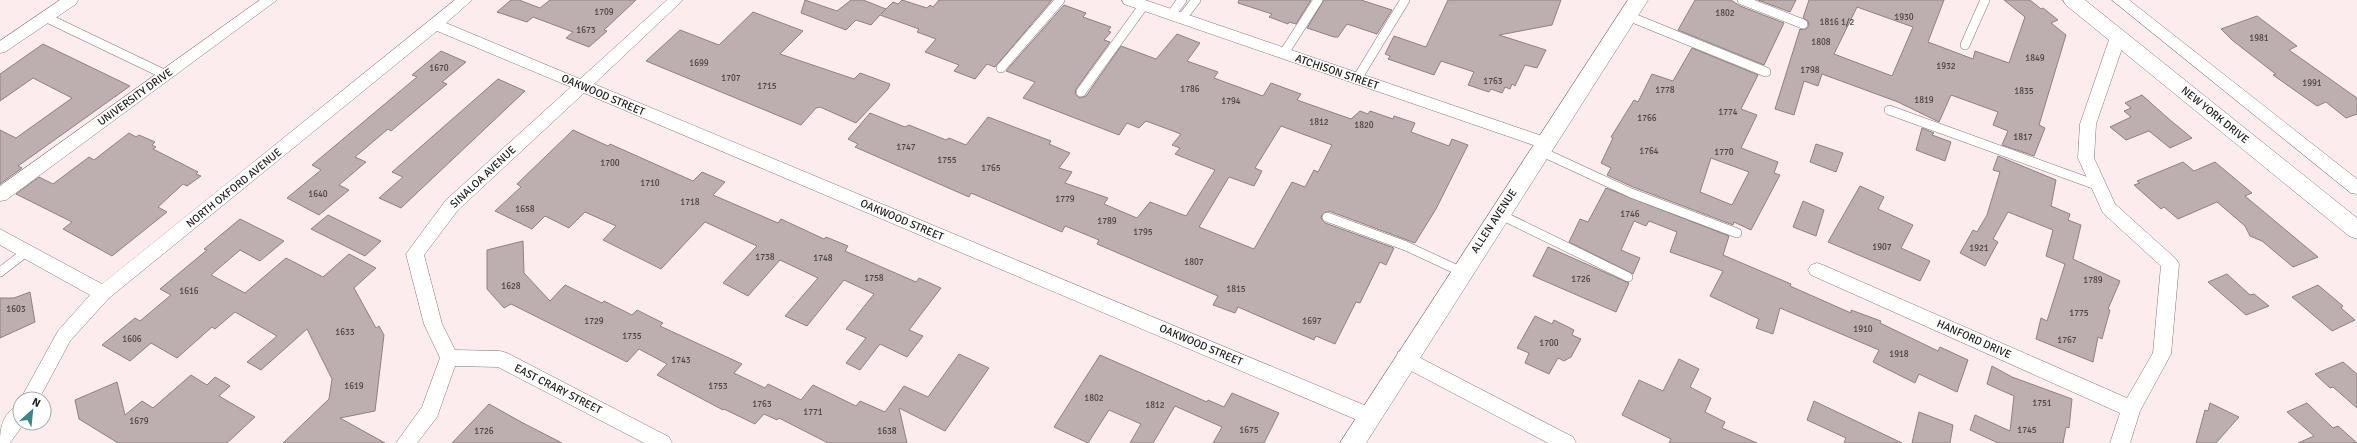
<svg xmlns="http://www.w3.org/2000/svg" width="2357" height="443" font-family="Signika,sans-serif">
<rect width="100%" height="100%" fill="#fceced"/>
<g fill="#bdaeaf" stroke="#8f8182" fill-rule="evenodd">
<path d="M511,0H519L540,8L550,0H636L604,30L607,31L589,47L566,38L573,32L533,17L527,22L497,12Z"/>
<path d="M805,0L837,11L851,0H863L886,9L881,14L893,2L898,4L902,0L927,8L930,5L933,7L939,0H1052L995,67L987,64L975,79L954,71L959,65L925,52L936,39L917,32L919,29L880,15L871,25L856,20L846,30L801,13Z"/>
<path d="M1239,0H1311L1296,24L1289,22L1288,24L1269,17L1272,14L1238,3Z"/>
<path d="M1324,0H1361L1392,10L1377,34L1347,24L1338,37H1334L1307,28Z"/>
<path d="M1448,0H1561L1552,25L1499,35L1546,50L1537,68L1525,65L1515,86L1512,84L1510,89L1505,87L1502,93L1491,89L1489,92L1468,85L1474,72L1441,61L1434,75L1388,59L1390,56L1385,54L1394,36L1426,47Z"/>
<path d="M1695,0H1731L1740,6L1784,23L1764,65L1678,30Z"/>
<path d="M1758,0H1796L1790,12Z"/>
<path d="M1809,0H1944L1928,42L1973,59L1975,51L2009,63L2025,17L2004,0H2030L2041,9L2043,8L2058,20L2051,23L2066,35L2039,125L2045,128L2034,156L2002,145L2008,131L1993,125L1998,112L1951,95L1939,122L1898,102L1822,74L1818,86L1804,81L1794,115L1775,109L1800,29L1804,30L1809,26L1808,21L1803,18ZM1857,7L1913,27L1892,76L1834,54Z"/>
<path d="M1064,5L1086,13L1083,17L1111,27L1108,31L1111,32L1104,40L1110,42L1076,89L1075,94L1080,98L1086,96L1121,46L1156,59L1177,34L1200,43L1187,61L1218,72L1214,78L1263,96L1271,83L1301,94L1297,100L1351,119L1360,111L1368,114L1370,111L1393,119L1394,116L1415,123L1411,132L1449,146L1452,139L1468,145L1436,209L1415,243L1329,211L1322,215L1321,218L1325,223L1394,248L1386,265L1380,262L1360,303L1356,302L1335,344L1316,336L1314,340L1238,307L1235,313L1213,305L1218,296L1097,244L1099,240L1065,226L1062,232L971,193L969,197L953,190L855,147L858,144L848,139L870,113L905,127L909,125L946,140L949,138L966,145L988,117L1051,141L1049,144L1070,153L1059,168L1072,172L1065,183L1108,198L1104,204L1137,218L1150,202L1186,216L1215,170L1175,154L1180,148L1172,145L1181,134L1146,121L1139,128L1127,123L1119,135L1023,98L1035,82L1006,71ZM1281,126L1332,145L1318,172L1314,170L1305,187L1292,182L1254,249L1199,227L1229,177L1254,186L1262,171L1255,168Z"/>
<path d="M753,12L803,31L780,54L854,79L860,73L890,84L888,89L856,123L820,107L816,108L801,125L646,61L680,30L719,45Z"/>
<path d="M2257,16L2297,46L2289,50L2357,98V114L2346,118L2326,102L2317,106L2273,75L2276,74L2273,72L2232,40L2221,29Z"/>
<path d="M43,44L130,86L18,166L22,168L0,184V130L16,138L72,98L33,78L0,101V74Z"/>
<path d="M1692,48L1758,75L1741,109L1757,115L1741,148L1778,162L1774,173L1780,175L1751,230L1734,222L1733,225L1633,187L1607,175L1611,168L1601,163L1613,138L1611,137L1634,100L1638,102L1652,74L1673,81ZM1711,158L1749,172L1732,205L1700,192Z"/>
<path d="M441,51L466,62L442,82L447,84L391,131L388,129L355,157L366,162L339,185L349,190L319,215L287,198L321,170L312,165L417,77L412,75Z"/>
<path d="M498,79L525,91L401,208L379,198L403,177L392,172Z"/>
<path d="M2142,95L2170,120L2192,138L2170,148L2149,131L2126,140L2110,127L2131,117L2124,111L2131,108L2125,103Z"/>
<path d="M1922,128L1934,133L1932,135L1951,142L1945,161L1916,150Z"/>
<path d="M573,130L608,146L610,144L693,181L702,172L725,182L713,195L778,223L781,219L824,239L826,237L848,246L845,251L916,282L919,278L941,288L909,330L923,336L907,357L880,344L860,370L846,363L866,338L846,329L874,294L844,280L807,326L785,316L818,278L780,260L748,296L723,283L757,246L705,222L661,269L603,240L616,226L585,212L569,228L545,216L532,229L495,211L521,187L517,184Z"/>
<path d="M129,133L136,137L139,135L155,142L152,145L156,147L153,149L198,172L196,174L201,176L187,186L183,184L158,207L167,212L112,256L63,229L72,222L16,194L39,177L53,184L89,157L94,160Z"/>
<path d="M1816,144L1843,153L1836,172L1810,162Z"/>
<path d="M1998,156L2056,180L2051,206L2070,214L2068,220L2081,225L2073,259L2120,281L2108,309L2110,310L2102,339L2098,337L2093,362L2036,339L2041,318L2047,321L2065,264L2046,256L2053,230L2008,212L1993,239L1998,242L1985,266L1960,253L1973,230L1977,232L1987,215L2000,172L1993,170Z"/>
<path d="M2183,162L2194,171L2215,162L2252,193L2245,196L2318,257L2293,267L2262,241L2250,236L2245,226L2217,202L2178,219L2164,207L2161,209L2134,185L2140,183L2137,181Z"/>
<path d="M1860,186L1884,197L1878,209L1913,225L1901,248L1930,261L1920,281L1828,242Z"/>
<path d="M1606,188L1729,236L1723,255L1791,284L1790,286L1851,313V310L1881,321L1880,323L1938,351L1940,347L1968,360L1957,392L1919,374L1915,383L1873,362L1879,350L1780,308L1773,334L1756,328L1759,319L1710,296L1723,271L1670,252L1677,232L1649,221L1646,226L1634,221L1621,250L1640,258L1633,274L1569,242L1580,219L1588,222Z"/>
<path d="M1803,201L1824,210L1816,236L1793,227Z"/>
<path d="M328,215L381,241L365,256L311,229Z"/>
<path d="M240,219L284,241L260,261L240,250L211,275L245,293L286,258L323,277L349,254L376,268L354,288L376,328L379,326L384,335L375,411L340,418L385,443H283L329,399L332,379L307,329L261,370L247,362L277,336L235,312L215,329L212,327L177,358L151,343L130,361L102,345L135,318L140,321L171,295L160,289L207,250L204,249Z"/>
<path d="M523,241L524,273L550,301L565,285L602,303L604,301L632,315L637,310L663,323L660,326L742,364L734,373L765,388L768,384L801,400L813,385L856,406L860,401L885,412L904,386L928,397L959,354L989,368L945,431L899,408L907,443H828L779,418L777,420L764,414L755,424L724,409L723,410L657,375L667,364L639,349L627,362L511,304L504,308L487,289V250Z"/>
<path d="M1548,247L1629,283L1616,312L1533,276Z"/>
<path d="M2227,274L2250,295L2254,294L2269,306L2246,315L2208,282Z"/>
<path d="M2318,285L2343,306L2341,308L2355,320L2332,331L2292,297Z"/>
<path d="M30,292L35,322L0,338V298H14Z"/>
<path d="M1535,316L1552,324L1554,320L1574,330L1572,335L1581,339L1571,357L1564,361L1558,358L1549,374L1525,363L1529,353L1517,348Z"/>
<path d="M1100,355L1207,402L1208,400L1224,407L1232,393L1279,413L1264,443H1213L1222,427L1175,406L1153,443H1130L1141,424L1109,410L1088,443L1054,427Z"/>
<path d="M1679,359L1699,369L1690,387L1711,398L1705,412L1725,422L1722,428L1757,443H1669L1671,439L1622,415L1639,380L1663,391Z"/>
<path d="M2343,362L2357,374V408L2333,387L2330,388L2315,374Z"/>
<path d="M1992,366L2012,377L2072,399L2069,428L2066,427L2063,443H1998L1970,430L1975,415L2010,431L2014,396L1987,384Z"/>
<path d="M191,375L207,385L215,377L230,386L219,396L255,417L227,443H118L79,419L75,400L117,382L125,415L142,401L153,408Z"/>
<path d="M1814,401L1902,443H1844L1846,438L1807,420Z"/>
<path d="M2210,403L2239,417L2216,443H2196L2205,410L2208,411Z"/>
<path d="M2307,403L2333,428L2338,426L2357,443H2298L2314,436L2287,412Z"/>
<path d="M489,404L523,423L562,443H452Z"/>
<path d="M1919,412L1953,425L1950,443H1912Z"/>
</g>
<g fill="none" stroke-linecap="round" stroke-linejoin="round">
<defs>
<g id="service">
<path d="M1742,0L1803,24"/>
<path d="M1171,15L1182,0"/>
<path d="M1628,16L1766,72"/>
<path d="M45,17L166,75"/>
<path d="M1182,18L1196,0"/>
<path d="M1965,45L1985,0"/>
<path d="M1284,53L1318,0"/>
<path d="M1001,68L1060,0"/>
<path d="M1357,79L1405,0"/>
<path d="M1081,92L1144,5"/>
<path d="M1889,110L2099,186"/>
<path d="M1540,151L1631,193L1737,233"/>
<path d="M1499,214L1628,277"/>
<path d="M1327,217L1406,246L1462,272"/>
<path d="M0,272L26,252"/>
</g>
<g id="minor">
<path d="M60,0H78L76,4L5,52L0,53V41Z"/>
<path d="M260,0H277L6,200L0,201V186Z"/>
<path d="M455,0H472L446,23L580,79L667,0H683L594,84L1376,410L1378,416L1376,422L1369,424L1362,422L584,93L458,210L424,255L442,324L455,350L500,351L507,353L669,437L672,443H644L498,367L455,366L437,417L417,443H396L422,407L440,358L424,324L406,254L446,200L571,87L437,31L109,298L70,341L39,399L20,400L58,331L90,295L0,245V229L102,284Z"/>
<path d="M1122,0H1145L1551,139L1553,143L1551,147L1545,149L1539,147L1124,4Z"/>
<path d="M2112,0H2129L2357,179V194L2351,193Z"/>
<path d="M2118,32L2123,33L2126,37L2096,124L2094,158L2115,204L2176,259L2179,264L2171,354L2140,411L2130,443H2110L2120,413L1811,275L1808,270L1811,265L1817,263L1823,265L2127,398L2153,353L2161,266L2103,213L2078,158L2080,124L2110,37L2113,33Z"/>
<path d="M1405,350L1573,437L1576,443H1548L1398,364L1396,358L1398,352Z"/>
<path d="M20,405V423H24L10,443H0C0,427 3,411 20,405Z"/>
</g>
<g id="tertiary">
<path d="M1628,0H1648L1366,443H1340Z"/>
<path d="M2063,0H2085L2357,218V239L2349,236L2066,5Z"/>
</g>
</defs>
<use href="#service" stroke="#857878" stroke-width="10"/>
<use href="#minor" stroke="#857878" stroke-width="1"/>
<use href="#tertiary" stroke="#857878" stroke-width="1"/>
<use href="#service" stroke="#fff" stroke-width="9"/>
<use href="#minor" fill="#fff" fill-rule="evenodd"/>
<use href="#tertiary" fill="#fff" fill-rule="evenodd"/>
</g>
<g text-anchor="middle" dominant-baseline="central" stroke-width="3" stroke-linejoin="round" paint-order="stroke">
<g font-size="9" fill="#4c4444">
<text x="604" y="12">1709</text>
<text x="1725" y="13">1802</text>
<text x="1904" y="17">1930</text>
<text x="1837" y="22">1816 1/2</text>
<text x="586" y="30">1673</text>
<text x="2259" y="38">1981</text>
<text x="1821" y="42">1808</text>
<text x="2035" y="58">1849</text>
<text x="699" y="63">1699</text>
<text x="1946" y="66">1932</text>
<text x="439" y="68">1670</text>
<text x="1810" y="70">1798</text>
<text x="731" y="78">1707</text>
<text x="1493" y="81">1763</text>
<text x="2312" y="83">1991</text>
<text x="767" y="86">1715</text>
<text x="1190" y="89">1786</text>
<text x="1665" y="90">1778</text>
<text x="2024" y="91">1835</text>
<text x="1924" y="100">1819</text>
<text x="1231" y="101">1794</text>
<text x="1728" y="112">1774</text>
<text x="1647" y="118">1766</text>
<text x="1319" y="122">1812</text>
<text x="1364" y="125">1820</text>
<text x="2023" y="137">1817</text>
<text x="906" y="147">1747</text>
<text x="1649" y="151">1764</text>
<text x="1724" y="152">1770</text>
<text x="947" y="160">1755</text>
<text x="610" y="163">1700</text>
<text x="991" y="168">1765</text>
<text x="650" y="183">1710</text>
<text x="318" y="194">1640</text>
<text x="1065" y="199">1779</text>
<text x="690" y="202">1718</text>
<text x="525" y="209">1658</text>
<text x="1630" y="214">1746</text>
<text x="1107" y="221">1789</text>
<text x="1143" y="232">1795</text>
<text x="1882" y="247">1907</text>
<text x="1979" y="248">1921</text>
<text x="765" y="257">1738</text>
<text x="823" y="258">1748</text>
<text x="1194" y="262">1807</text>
<text x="874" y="278">1758</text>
<text x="1581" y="279">1726</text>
<text x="2093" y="280">1789</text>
<text x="511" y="286">1628</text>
<text x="1236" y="289">1815</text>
<text x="189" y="291">1616</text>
<text x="16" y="309">1603</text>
<text x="2079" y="313">1775</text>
<text x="594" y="321">1729</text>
<text x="1312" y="321">1697</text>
<text x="1863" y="329">1910</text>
<text x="345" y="332">1633</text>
<text x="632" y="336">1735</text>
<text x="132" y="339">1606</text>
<text x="2067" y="340">1767</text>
<text x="1549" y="343">1700</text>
<text x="1899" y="354">1918</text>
<text x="681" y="360">1743</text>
<text x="354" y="386">1619</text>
<text x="718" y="386">1753</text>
<text x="1094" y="398">1802</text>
<text x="2042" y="403">1751</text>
<text x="762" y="404">1763</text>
<text x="1155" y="405">1812</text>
<text x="813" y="412">1771</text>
<text x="139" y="421">1679</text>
<text x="1249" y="430">1675</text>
<text x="2027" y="430">1745</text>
<text x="484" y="431">1726</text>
<text x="887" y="431">1638</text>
</g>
<g font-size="11" fill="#262121" stroke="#fff">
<text transform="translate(1337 72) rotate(19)">ATCHISON STREET</text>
<text transform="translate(603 95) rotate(23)">OAKWOOD STREET</text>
<text transform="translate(135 97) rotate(-36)">UNIVERSITY DRIVE</text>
<text transform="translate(2215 115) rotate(39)">NEW YORK DRIVE</text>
<text transform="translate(483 177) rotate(-43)">SINALOA AVENUE</text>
<text transform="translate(234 188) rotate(-39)">NORTH OXFORD AVENUE</text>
<text transform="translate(902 220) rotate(23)">OAKWOOD STREET</text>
<text transform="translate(1494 221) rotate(-57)">ALLEN AVENUE</text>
<text transform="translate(1974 339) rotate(24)">HANFORD DRIVE</text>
<text transform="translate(1201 345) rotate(23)">OAKWOOD STREET</text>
<text transform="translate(558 389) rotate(27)">EAST CRARY STREET</text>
</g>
</g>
<g transform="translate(32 411) rotate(27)"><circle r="19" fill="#ffffff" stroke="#a8a6a6"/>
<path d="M0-3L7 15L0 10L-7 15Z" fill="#3c8486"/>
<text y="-6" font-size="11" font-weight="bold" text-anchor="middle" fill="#262121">N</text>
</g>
</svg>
